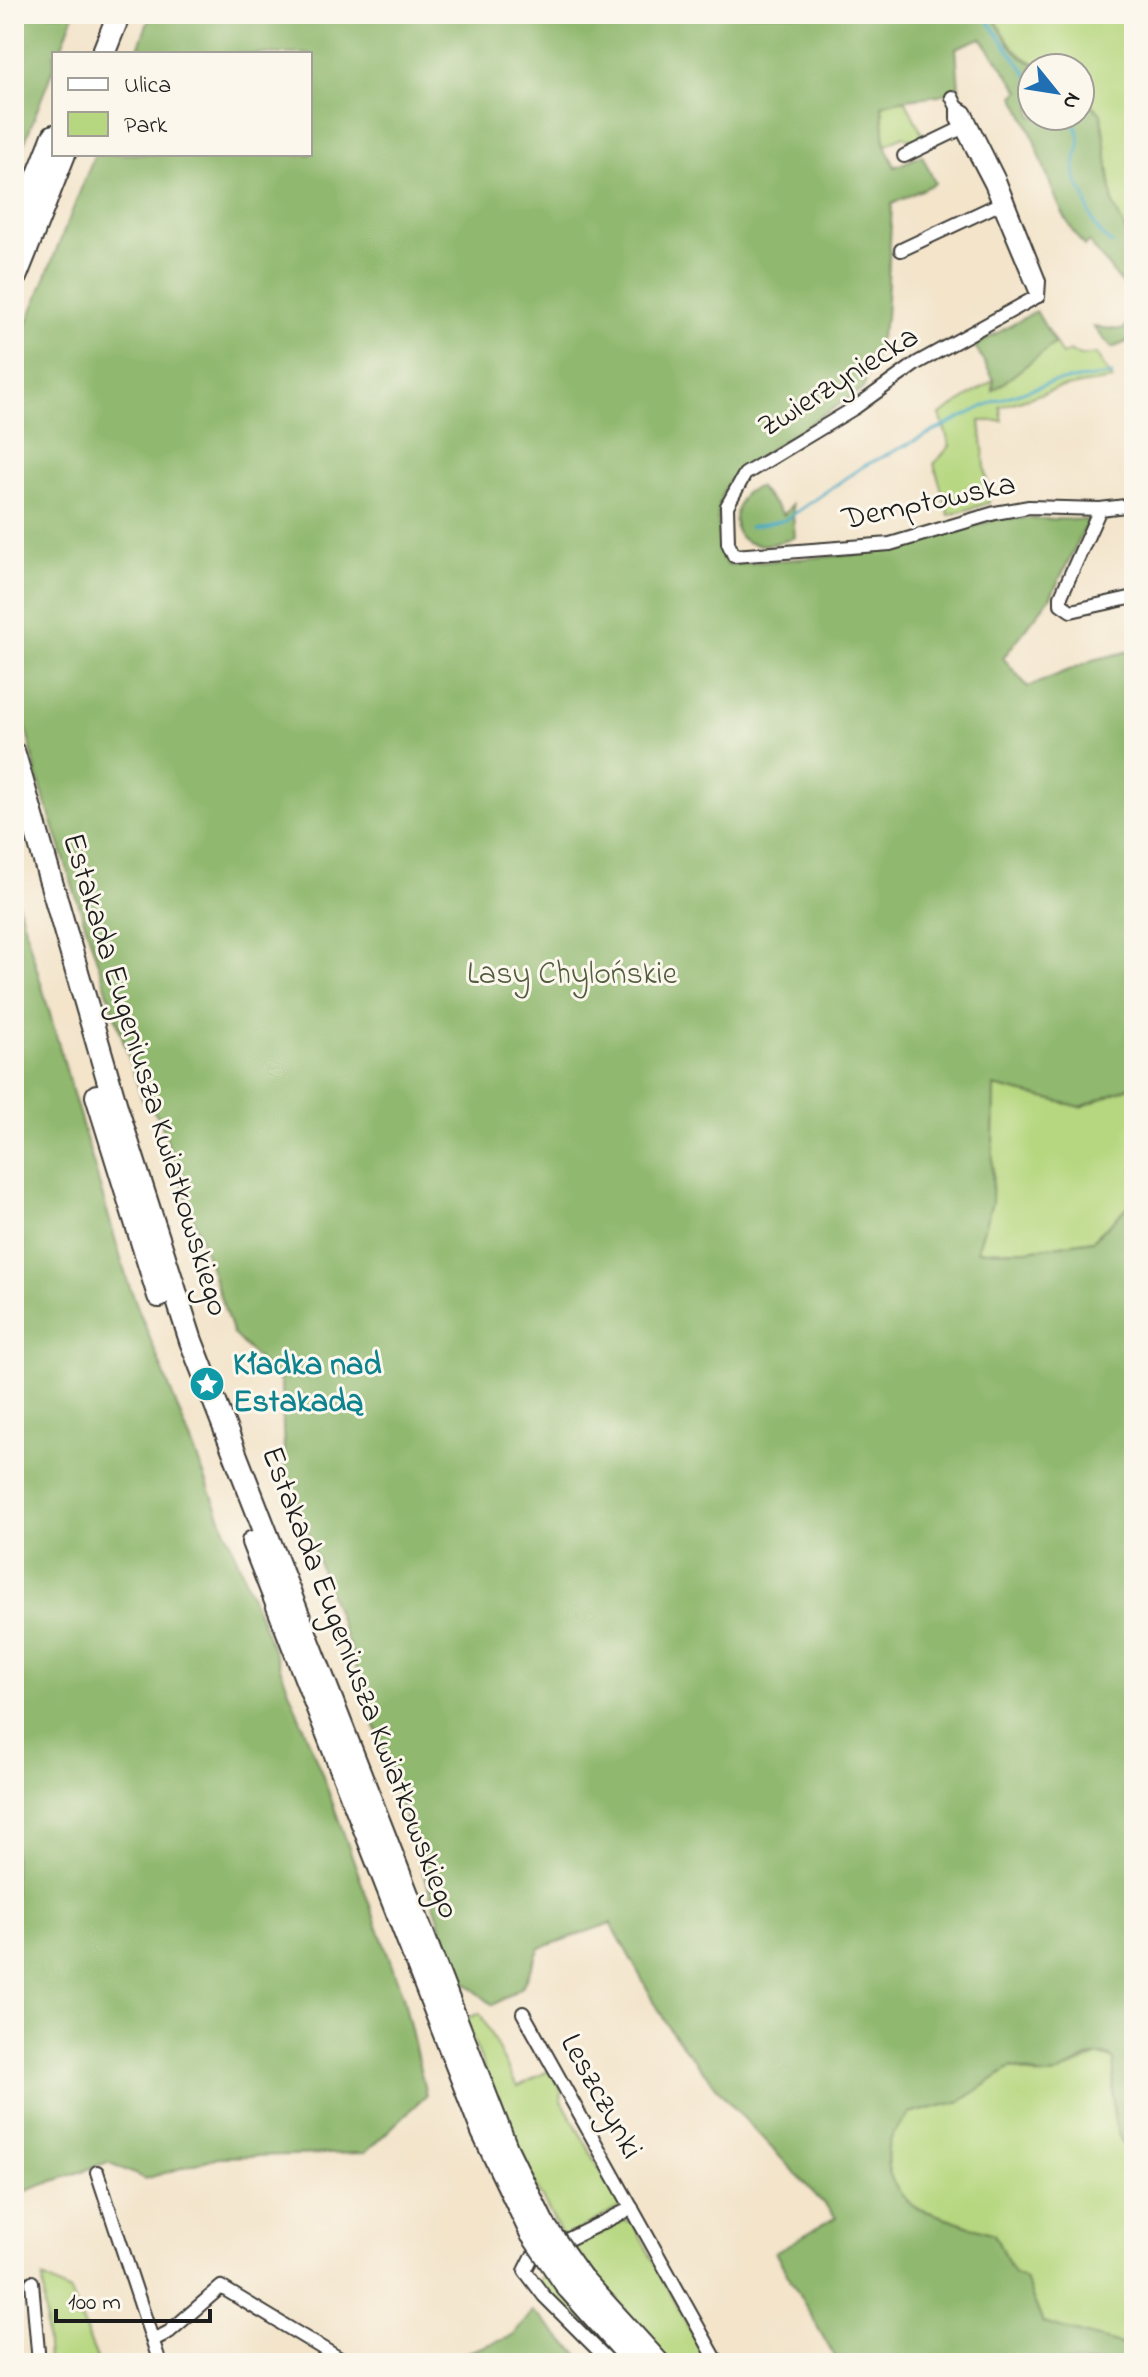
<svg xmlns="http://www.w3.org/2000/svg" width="1148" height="2377" font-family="'Indie Flower',sans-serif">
<rect width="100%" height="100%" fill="#fbf7ec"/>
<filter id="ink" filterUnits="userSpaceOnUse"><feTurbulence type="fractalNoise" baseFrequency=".0125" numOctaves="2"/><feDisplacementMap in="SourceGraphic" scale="16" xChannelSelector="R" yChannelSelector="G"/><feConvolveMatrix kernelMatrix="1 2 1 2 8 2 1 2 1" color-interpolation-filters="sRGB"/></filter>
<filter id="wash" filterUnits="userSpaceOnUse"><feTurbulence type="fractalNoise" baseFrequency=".006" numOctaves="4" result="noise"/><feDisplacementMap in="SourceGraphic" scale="32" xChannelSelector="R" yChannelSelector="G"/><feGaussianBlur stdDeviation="1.8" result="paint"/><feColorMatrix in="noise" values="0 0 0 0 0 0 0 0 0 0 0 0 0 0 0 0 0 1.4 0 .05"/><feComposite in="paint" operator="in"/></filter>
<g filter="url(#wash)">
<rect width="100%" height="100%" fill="#f3e4ca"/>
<g fill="#b6d77f" stroke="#697a4e" stroke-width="2">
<path d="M992,14H1134V248L1113,204L1101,114L1080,93V68C1025,68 1019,60 992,14Z"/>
<path d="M904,97L924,138L917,142L903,136L885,145L882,105Z"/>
<path d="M1055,343L1062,355L1069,351L1081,356L1096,354L1113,380L1059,388L1000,407L1003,421H980L989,503L949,515L934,464L950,446L940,415L994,380L993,390Z"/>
<path d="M1134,1085V1201L1093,1240L1028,1250L977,1251L992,1202L994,1086L1081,1107Z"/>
<path d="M480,2013L517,2087L550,2070L562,2092L561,2099L606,2180L612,2182L623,2202L621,2207L563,2238L516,2148L465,2019Z"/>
<path d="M1099,2055L1115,2060C1114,2097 1106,2130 1134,2158V2348L1043,2323L1025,2280L1014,2274L994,2234L917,2208C895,2194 881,2168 890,2141C893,2132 903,2122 908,2114L961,2101L1012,2067L1038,2076H1052Z"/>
<path d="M625,2220L633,2223L700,2348L706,2351L713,2363H670L569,2251Z"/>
<path d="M548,2273L626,2363H619L537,2281Z"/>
<path d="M43,2278L70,2292L99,2363H48Z"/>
</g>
<g fill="#90b86e" stroke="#566a45" stroke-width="2">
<path d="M14,14H74L59,54H54V66L14,170Z"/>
<path d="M151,14H992C1009,44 1015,62 1051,68H1032V116H1080V93L1101,114L1113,204L1134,248V339L1112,348L1093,327L1123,330L1129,320L1133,298L1089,242L1084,246C1048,203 1042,144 1014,96L1020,91L981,38L956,48L959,89C935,100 908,95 882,105L885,145L895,167L922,155L935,183L892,204L886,318L863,389L740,469C710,496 717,529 726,565L858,554L918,542L1002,518L1089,520L1050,598L1003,658L1028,687L1093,660L1134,650V1085L1081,1107L994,1086L992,1202L977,1251L1028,1250L1093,1240L1134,1201V2158C1106,2131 1114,2097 1114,2060C1094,2043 1070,2074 1049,2076C1035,2077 1025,2068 1012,2067L961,2101L909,2114C903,2122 893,2132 890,2141C881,2168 895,2194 917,2208L994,2234L1014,2274L1025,2279L1043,2323L1134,2348V2363H838L775,2252L836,2217L726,2099L670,2030L611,1923L540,1948L522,1987L493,2005L458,1977L348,1644L285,1470L281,1383L233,1334L159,1117L143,1101L37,776L14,674V356L95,154H310V54H136Z"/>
<path d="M1036,311L1055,343L993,391L994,380L975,346Z"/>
<path d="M758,487L784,515L792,504L795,537C753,555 718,542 744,493Z"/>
<path d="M14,890L127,1280L322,1774L403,1996L426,2095L365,2153L218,2157L145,2179L108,2162L14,2195Z"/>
<path d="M533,2311L587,2363H456L465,2353L513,2336Z"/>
</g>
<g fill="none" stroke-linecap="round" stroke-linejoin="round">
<g stroke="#43a8c3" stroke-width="3">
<path d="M983,14L1032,81"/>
<path d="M1070,116C1090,148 1072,148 1075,175C1076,185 1083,189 1085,197C1090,217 1095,232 1112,244"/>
<path d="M749,527L785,520L862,467L995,401L1053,382L1112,375"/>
</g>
</g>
</g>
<g filter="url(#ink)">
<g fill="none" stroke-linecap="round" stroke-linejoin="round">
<defs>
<g id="street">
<path d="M952,97L957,107V119L991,184L1038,296"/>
<path d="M957,107L965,112L999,180L1039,281L1038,296"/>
<path d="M904,156L962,128"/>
<path d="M901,250L999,204"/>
<path d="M1038,296L917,363L856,407L745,474L727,506L728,543L734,556L890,544L995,513L1029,507L1100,509L1134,505"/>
<path d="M1100,509L1061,596V604L1071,611L1134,597"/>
<path d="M523,2013L718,2363"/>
<path d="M97,2172L160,2363"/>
<path d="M32,2282L39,2363"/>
<path d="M153,2340L169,2332L221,2287L347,2363"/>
<path d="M611,2363L544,2296L525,2271L532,2257L632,2208"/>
</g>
<g id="highway">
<path d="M103,54L119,14"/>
<path d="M14,237L54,136"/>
<path d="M14,280L64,154"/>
<path d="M14,754L117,1110L191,1341L506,2148L544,2226"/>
<path d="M97,1096L159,1296"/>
<path d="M253,1542L483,2132L532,2234"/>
<path d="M581,2278L658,2363"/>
<path d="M568,2287L636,2363"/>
</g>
</defs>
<use href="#street" stroke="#3c3a36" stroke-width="16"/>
<use href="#highway" stroke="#3c3a36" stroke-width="26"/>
<use href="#street" stroke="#fff" stroke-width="12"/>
<use href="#highway" stroke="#fff" stroke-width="22"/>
<defs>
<g id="highway-bridge">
<path d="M545,2227L581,2278"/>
<path d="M532,2234L568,2287"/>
</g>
</defs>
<use href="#highway-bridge" stroke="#3c3a36" stroke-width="26" stroke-linecap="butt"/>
<use href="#highway-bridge" stroke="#fff" stroke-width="22"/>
</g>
</g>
<defs>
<symbol id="sight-disc" viewBox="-11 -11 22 22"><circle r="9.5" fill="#0f9aa8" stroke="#fbf7ec"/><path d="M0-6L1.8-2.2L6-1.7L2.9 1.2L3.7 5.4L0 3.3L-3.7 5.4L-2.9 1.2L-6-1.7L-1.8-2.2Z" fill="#fff"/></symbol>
</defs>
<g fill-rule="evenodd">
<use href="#sight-disc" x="187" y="1364" width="40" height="40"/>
</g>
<g text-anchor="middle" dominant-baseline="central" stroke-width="6" stroke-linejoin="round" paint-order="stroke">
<g font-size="32" fill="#1c1c1c" stroke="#fbf7ec">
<text transform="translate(839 383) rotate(-32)">Zwierzyniecka</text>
<text transform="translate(929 503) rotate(-12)">Demptowska</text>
<text transform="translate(144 1075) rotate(73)">Estakada Eugeniusza Kwiatkowskiego</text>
<text transform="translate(359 1683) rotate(69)">Estakada Eugeniusza Kwiatkowskiego</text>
<text transform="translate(600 2097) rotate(61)">Leszczynki</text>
</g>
<g font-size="32" fill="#525d3f" stroke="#fbf7ec">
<text x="572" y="975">Lasy Chylońskie</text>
</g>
<g font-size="32" font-weight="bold" fill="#0d838f" stroke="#fbf7ec" text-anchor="start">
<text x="233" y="1366">Kładka nad<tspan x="233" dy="37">Estakadą</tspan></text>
</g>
</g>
<rect width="1148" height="2377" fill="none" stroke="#fbf7ec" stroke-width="48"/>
<rect x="52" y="52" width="260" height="104" fill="#fbf7ec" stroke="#a29f99" stroke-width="2"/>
<rect x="68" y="78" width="40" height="12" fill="#ffffff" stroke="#a29f99" stroke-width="2"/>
<text x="124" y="92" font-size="24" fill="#1c1c1c">Ulica</text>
<rect x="68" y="112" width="40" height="24" fill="#b6d77f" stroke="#a29f99" stroke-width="2"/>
<text x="124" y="132" font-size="24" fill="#1c1c1c">Park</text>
<g transform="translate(1056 92) rotate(120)"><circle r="38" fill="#fbf7ec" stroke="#a29f99" stroke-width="2"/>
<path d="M0-6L14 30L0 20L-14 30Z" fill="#1f6fb2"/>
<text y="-12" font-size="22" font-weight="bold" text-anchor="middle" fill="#1c1c1c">N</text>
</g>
<path d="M56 2309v12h154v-12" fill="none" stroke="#1c1c1c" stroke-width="4"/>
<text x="68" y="2309" font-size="24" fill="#1c1c1c" stroke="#fbf7ec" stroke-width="6" paint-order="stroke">100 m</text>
</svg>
